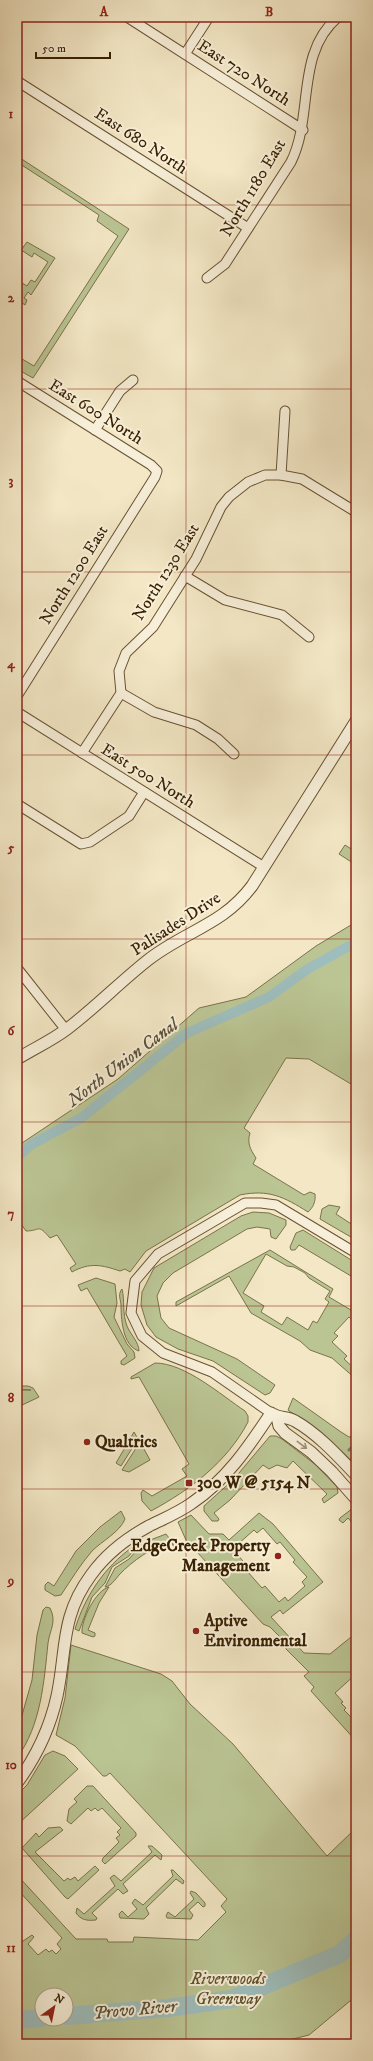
<svg xmlns="http://www.w3.org/2000/svg" width="373" height="2061" font-family="'IM FELL DW Pica',serif">
<rect width="100%" height="100%" fill="#f3e7c5"/>
<filter id="stains"><feTurbulence type="fractalNoise" baseFrequency=".005" numOctaves="4"/><feColorMatrix values="0 0 0 0 .2 0 0 0 0 .09 0 0 0 0 .02 0 0 0 .5 -.17"/></filter>
<radialGradient id="worn" r=".72"><stop offset=".6" stop-color="#630" stop-opacity="0"/><stop offset="1" stop-color="#630" stop-opacity=".3"/></radialGradient>
<g fill="#bbc594" stroke="#7a734a" fill-rule="evenodd">
<path d="M17,156L129,229L33,378L17,369V356L34,366L118,236L97,221L99,215L17,162Z"/>
<path d="M27,242L55,258L31,295L28,292L24,298L27,300L25,305L18,300L22,294L17,290L22,283L27,286L31,280L35,282L48,262L34,253L32,257L21,250Z"/>
<path d="M345,845L356,852V865L339,854Z"/>
<path d="M356,922V1087L309,1059L286,1058L244,1128L250,1133C247,1143 250,1149 256,1158L253,1164L304,1195L310,1192L315,1194C316,1201 313,1208 308,1212C284,1197 269,1189 240,1195L146,1251L130,1272L125,1269L120,1271C102,1265 90,1262 72,1272L70,1268L76,1264L57,1235L50,1238C37,1223 41,1231 26,1231L21,1224L17,1226V1147L19,1145L118,1079L199,1008L246,997L316,946Z"/>
<path d="M329,1205L340,1207L336,1214L356,1227V1240L320,1219L322,1209Z"/>
<path d="M253,1212L269,1213L286,1220V1225L276,1239L271,1237L270,1229L257,1227L247,1229L173,1273L163,1283L157,1296L161,1318L169,1328L237,1359L275,1385L270,1393L265,1395L213,1361L178,1349L156,1337L147,1325L141,1305L142,1292L154,1268L241,1216Z"/>
<path d="M303,1230L356,1263V1279L299,1245L295,1250H291L290,1247L296,1233Z"/>
<path d="M270,1250L333,1289L329,1297L356,1313V1318L353,1321L349,1317L334,1333L338,1336L332,1342L347,1356L344,1359L356,1370V1379L332,1358L310,1350L300,1341L251,1313L229,1276L176,1306V1302ZM266,1254L287,1266L294,1267L305,1273L309,1278L330,1291L325,1299L329,1302L317,1323L313,1321L308,1330L287,1317L282,1325L261,1312L264,1306L243,1293Z"/>
<path d="M96,1278L115,1284L117,1303L114,1317L127,1344L134,1352L135,1358L124,1365L121,1364V1361L127,1356L87,1288L81,1291L78,1285Z"/>
<path d="M122,1289C125,1301 122,1313 127,1326C130,1334 139,1342 139,1351C122,1346 121,1317 121,1304C120,1298 118,1294 122,1289Z"/>
<path d="M155,1363C185,1363 221,1395 245,1411L248,1416V1422C227,1462 190,1490 151,1511L142,1501L141,1493L143,1490L152,1496L187,1476L182,1469L189,1464L139,1377L131,1379V1377Z"/>
<path d="M17,1386H28L33,1388L39,1397L18,1407L17,1390H31L17,1389Z"/>
<path d="M293,1398L341,1432L349,1437L356,1436V1465L325,1436L288,1410Z"/>
<path d="M134,1432L138,1439L121,1466L116,1463Z"/>
<path d="M270,1436H276L282,1439L316,1465L337,1487L338,1493L324,1503L322,1499L327,1494L293,1461L287,1468L277,1465L269,1469L263,1465L230,1500L214,1513L219,1519L218,1521H212L204,1511V1506L234,1479Z"/>
<path d="M140,1442L150,1460L129,1472L122,1470Z"/>
<path d="M353,1508L356,1509V1527L348,1518L343,1523L339,1520L340,1518Z"/>
<path d="M121,1511L125,1519C120,1532 102,1541 92,1551C80,1565 71,1580 61,1595L55,1596L45,1590V1585L48,1582L54,1586L76,1551L100,1527Z"/>
<path d="M259,1513L273,1524L323,1582L283,1614L280,1610L271,1617L304,1653L330,1654L356,1633V1674L335,1693L343,1702L341,1703L346,1708L344,1710L353,1719L355,1717L356,1719V1741L311,1691L314,1687L304,1676L309,1672L286,1649L285,1642L270,1627L263,1624L186,1540L178,1522L191,1515L209,1534H223L229,1540ZM263,1528L277,1544L280,1542L295,1560L293,1562L307,1577L302,1582L305,1586L288,1601L285,1597L279,1602L265,1586L262,1588L247,1571L249,1568L236,1553L241,1547L238,1544L254,1530L257,1533Z"/>
<path d="M166,1534L175,1546L174,1547L170,1540C151,1549 133,1560 119,1575C115,1580 111,1586 105,1587L115,1568L129,1559L144,1542L142,1548L145,1551L143,1548L145,1542Z"/>
<path d="M140,1542L129,1556L112,1567L105,1583L92,1597L79,1631L75,1629C86,1593 108,1562 140,1542Z"/>
<path d="M109,1587L99,1603L88,1630L95,1633V1636L93,1637L82,1633C81,1620 96,1590 109,1587Z"/>
<path d="M46,1607L50,1608C57,1622 50,1629 48,1643C44,1682 41,1725 17,1758V1733L32,1680L37,1635L43,1610Z"/>
<path d="M71,1645L161,1674L172,1681L190,1704L233,1744L327,1856L356,1828V1996L309,2035L273,2044H17V1945L32,1935L34,1937L28,1944L38,1955L46,1949L49,1952L52,1950L56,1954L61,1949L57,1944L62,1938L17,1889V1875L76,1939H107L108,1942H133L134,1937L198,1940L226,1912L221,1906L227,1899L110,1773L106,1776H103L75,1746L56,1735L65,1698ZM42,1995H66V2019H42Z"/>
<path d="M53,1751L65,1756L78,1769L17,1825V1795L27,1785L45,1755Z"/>
<path d="M87,1786H93L136,1833V1836L105,1864L102,1861L103,1858L119,1842L116,1838L120,1835L117,1832L121,1828L102,1808L98,1811L95,1808L91,1811L88,1808L71,1824L67,1821L69,1809L77,1802L74,1799Z"/>
<path d="M60,1827L63,1830L35,1852L64,1881L68,1878L70,1880L75,1877L78,1881L95,1866L99,1870L68,1899L65,1897L22,1848L36,1833L39,1837L48,1828Z"/>
<path d="M148,1846H152L162,1855L161,1860L155,1855L123,1884L128,1891L123,1894L118,1889L92,1913L97,1918L96,1920C87,1921 81,1920 76,1913L77,1908L84,1914L115,1886L110,1878L114,1875L121,1881L152,1852Z"/>
<path d="M171,1870H173L184,1881L183,1884L176,1879L146,1908L149,1914L144,1919L120,1918L119,1914L122,1911L128,1917L137,1909L132,1903L135,1899L143,1905L173,1876Z"/>
<path d="M191,1891L196,1893L205,1903V1906L203,1907L198,1902L189,1910L193,1915L191,1919L167,1918L166,1916L168,1912L175,1917L194,1899L190,1893Z"/>
</g>
<g fill="none" stroke-linecap="round" stroke-linejoin="round">
<path stroke="#767f71" stroke-width="3" d="M349,1450L356,1444"/>
<path stroke="#9ebebd" stroke-width="10" d="M17,1157L32,1144L81,1118L187,1033L269,997L306,970L356,942"/>
<g stroke="#9ebebd" stroke-width="18">
<path d="M66,2016L168,2008L232,1999L340,1954L356,1939"/>
<path d="M17,2020L42,2018"/>
</g>
<defs>
<g id="minor">
<path d="M127,17L303,130"/>
<path d="M185,54L209,17"/>
<path d="M17,81L248,228"/>
<path d="M207,278L225,264L291,162C314,116 295,53 338,17"/>
<path d="M17,381L151,465L157,471L155,477L17,696"/>
<path d="M95,430L120,391L133,380"/>
<path d="M281,475L285,411"/>
<path d="M185,576L225,600L282,615L309,637"/>
<path d="M121,693L154,712L196,725L218,739L234,754"/>
<path d="M17,712L264,867"/>
<path d="M82,753L121,693L119,671L126,653L153,627L196,559L221,507L229,497L248,482L265,475H281L302,479L356,512"/>
<path d="M17,804L81,844L90,842L129,816L144,792"/>
<path d="M17,968L66,1030"/>
<path d="M271,1413L212,1372L163,1353L142,1336L131,1313L135,1281L158,1254L245,1203H261L276,1205L356,1253"/>
</g>
<g id="tertiary">
<path d="M17,1059C33,1049 51,1041 67,1029C95,1008 120,982 148,960C185,931 223,925 252,886L356,721"/>
<path d="M277,1417L279,1426L285,1433L311,1452L332,1472L356,1499"/>
<path d="M17,1783C36,1757 50,1728 57,1696C67,1649 60,1617 91,1575C106,1554 127,1538 149,1526C163,1519 178,1513 192,1503C226,1480 248,1448 271,1413C279,1419 287,1416 295,1421C318,1434 338,1456 356,1475"/>
</g>
</defs>
<use href="#minor" stroke="#685231" stroke-width="11"/>
<use href="#tertiary" stroke="#685231" stroke-width="13"/>
<use href="#minor" stroke="#f7efd9" stroke-width="9"/>
<use href="#tertiary" stroke="#f7efd9" stroke-width="11"/>
</g>
<defs><path id="oneway-shaft" d="M-6 0H5M1.5-3L5.5 0L1.5 3" fill="none" stroke-width="1.6" stroke-linecap="round" stroke-linejoin="round"/></defs>
<use stroke="#a29277" href="#oneway-shaft" transform="translate(302 1445) rotate(37)"/>
<path fill="none" stroke="#8f2418" stroke-width="1" stroke-opacity="0.55" d="M186,17V2044M17,205H356M17,389H356M17,572H356M17,755H356M17,939H356M17,1122H356M17,1306H356M17,1489H356M17,1672H356M17,1856H356"/>
<g fill="#8f2418" stroke="#f7efd9" stroke-width="1.5">
<circle cx="87" cy="1442" r="4"/>
<rect x="185" y="1479" width="8" height="8" rx="2"/>
<circle cx="278" cy="1556" r="4"/>
<circle cx="196" cy="1631" r="4"/>
</g>
<g text-anchor="middle" dominant-baseline="central" stroke-width="4" stroke-linejoin="round" paint-order="stroke">
<g font-size="17" fill="#392100" stroke="#f7efd9">
<text transform="translate(244 73) rotate(33)">East 720 North</text>
<text transform="translate(141 141) rotate(33)">East 680 North</text>
<text transform="translate(253 188) rotate(-59)">North 1180 East</text>
<text transform="translate(96 412) rotate(32)">East 600 North</text>
<text transform="translate(166 572) rotate(-58)">North 1230 East</text>
<text transform="translate(74 575) rotate(-58)">North 1200 East</text>
<text transform="translate(148 776) rotate(32)">East 500 North</text>
<text transform="translate(176 924) rotate(-33)">Palisades Drive</text>
</g>
<g font-size="17" font-weight="bold" fill="#392100" stroke="#f7efd9" text-anchor="start">
<text x="95" y="1442">Qualtrics</text>
<text x="197" y="1483">300 W @ 5154 N</text>
<text x="270" y="1546" text-anchor="end">EdgeCreek Property<tspan x="270" dy="20">Management</tspan></text>
<text x="204" y="1621">Aptive<tspan x="204" dy="20">Environmental</tspan></text>
</g>
<g font-size="17" font-style="italic" fill="#60522c" stroke="#f7efd9">
<text x="228" y="1979">Riverwoods<tspan x="228" dy="20">Greenway</tspan></text>
</g>
<g font-size="18" font-style="italic" fill="#575039" stroke="#f7efd9">
<text transform="translate(123 1063) rotate(-37)">North Union Canal</text>
<text transform="translate(135 2010) rotate(-5)">Provo River</text>
</g>
</g>
<rect width="373" height="2061" fill="none" stroke="#f3e7c5" stroke-width="44"/>
<g transform="translate(54 2007) rotate(33)"><circle r="19" fill="#f7efd9" stroke="#ab9d82"/>
<path d="M0-3L7 15L0 10L-7 15Z" fill="#8f2418"/>
<text y="-6" font-size="11" font-weight="bold" text-anchor="middle" fill="#392100">N</text>
</g>
<path d="M36 52v6h74v-6" fill="none" stroke="#392100" stroke-width="2"/>
<text x="42" y="52" font-size="12" fill="#392100" stroke="#f7efd9" stroke-width="3" paint-order="stroke">50 m</text>
<rect x="22" y="22" width="329" height="2017" fill="none" stroke="#8f2418" stroke-width="1.5"/>
<g font-size="13" text-anchor="middle" font-weight="bold" fill="#8f2418">
<text x="104" y="16">A</text>
<text x="269" y="16">B</text>
<text x="11" y="118">1</text>
<text x="11" y="302">2</text>
<text x="11" y="485">3</text>
<text x="11" y="668">4</text>
<text x="11" y="852">5</text>
<text x="11" y="1035">6</text>
<text x="11" y="1218">7</text>
<text x="11" y="1402">8</text>
<text x="11" y="1585">9</text>
<text x="11" y="1769">10</text>
<text x="11" y="1952">11</text>
</g>
<rect width="100%" height="100%" filter="url(#stains)"/>
<rect width="100%" height="100%" fill="url(#worn)"/>
</svg>
